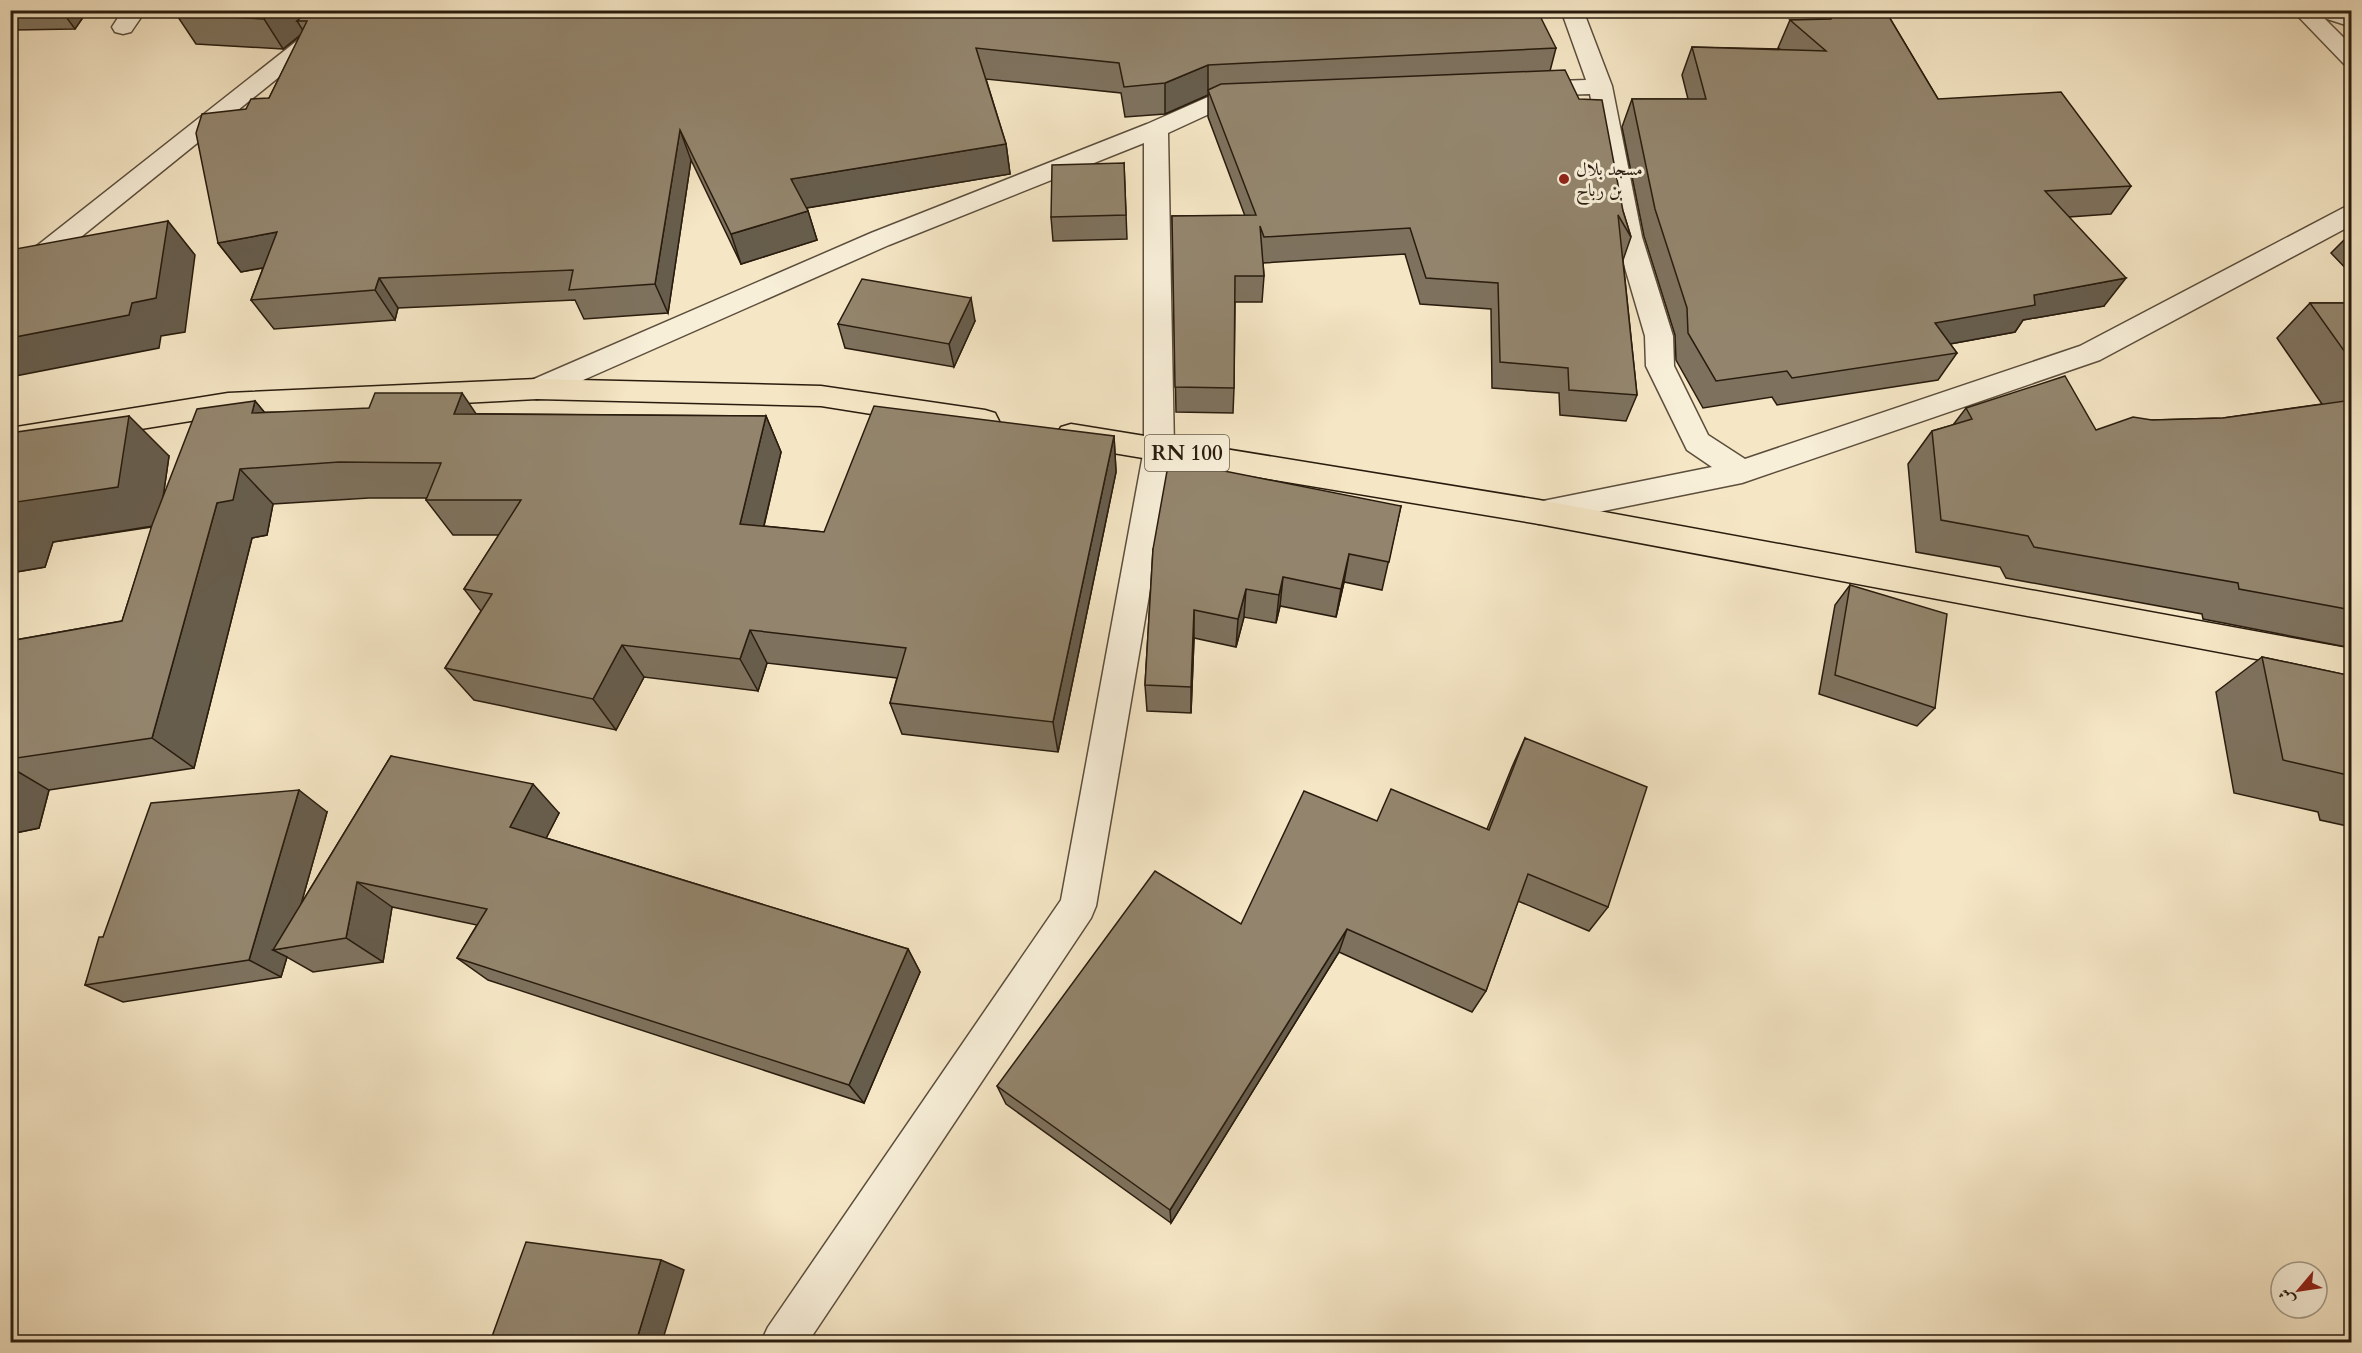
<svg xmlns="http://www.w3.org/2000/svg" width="2362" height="1353" font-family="Cardo,Amiri,serif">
<rect width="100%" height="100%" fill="#f5e6c5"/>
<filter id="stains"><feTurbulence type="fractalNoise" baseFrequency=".00333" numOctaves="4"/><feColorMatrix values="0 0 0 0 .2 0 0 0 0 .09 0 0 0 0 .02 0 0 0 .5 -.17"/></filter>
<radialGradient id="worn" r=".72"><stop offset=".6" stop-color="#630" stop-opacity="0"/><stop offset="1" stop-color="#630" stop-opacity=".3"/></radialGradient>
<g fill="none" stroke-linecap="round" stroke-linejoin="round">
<defs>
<g id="minor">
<path d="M123,10H146L131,32L123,34L115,32L112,27Z"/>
<path d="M336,10H362L19,287L10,290V267Z"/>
<path d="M1561,10H1583L1612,86L1642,237L1673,336L1674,366L1708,435L1745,459L2080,346L2343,208L2352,206V225L2100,360L1742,483L1539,524L1528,520L1524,512L1528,504L1712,467L1687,450L1646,366L1645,336L1616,237L1590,94L1530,96L1522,94L1518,89L1522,84L1530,82L1586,80Z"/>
<path d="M2292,10H2345L2352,13V27L2324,18L2352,46V66L2344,64Z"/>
<path d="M1250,94L1258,96L1262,101L1258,106L1220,109L1168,133L1174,449L1096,906L1091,918L808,1342H761L768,1327L1061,900L1144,449V143L889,245L547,396L537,399L527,396L523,389L527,382L871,233L1147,124L1208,97Z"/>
</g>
<g id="primary">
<path d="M537,379L821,386L985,410L995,413L999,421L995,429L985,432L821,406L537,399L228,415L10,450V428L228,393Z"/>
<path d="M1071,424L1539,500L2352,649V677L1539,524L1071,446L1061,443L1056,435L1061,427Z"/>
</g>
</defs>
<use href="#minor" stroke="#5c4e3c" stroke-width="3"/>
<use href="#primary" stroke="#291c0e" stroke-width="3"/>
<use href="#minor" fill="#f8efd9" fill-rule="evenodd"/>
<use href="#primary" fill="#f5e6c5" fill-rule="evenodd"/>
</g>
<g fill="#7e725e" stroke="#291c0e" stroke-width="1.5">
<path d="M10,10H88L75,29L14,30L10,26Z"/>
<path d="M1834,10H1885L1938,99L2131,186L2111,214L2069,217L2104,306L2023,320L2015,332L1950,344L1957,353L1938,380L1777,405L1772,397L1703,408L1676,360L1675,335L1644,236L1622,127L1632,99H1688L1682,75L1692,47L1780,49L1778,48L1790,20L1830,19Z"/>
<path d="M176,14L1556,48L1550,71L1623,211L1631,237L1623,260L1637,395L1626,421L1560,415L1559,393L1492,388L1491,309L1420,304L1405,254L1263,263L1264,276L1262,302H1235L1234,388L1233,413L1176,412L1172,216H1245L1208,117V95L1165,114L1125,117L1121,93L986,79L1006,144L1010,174L807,208L817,240L741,264L691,160L668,313L584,319L575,300L398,308L395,320L274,329L251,300L263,268L241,272L218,243L246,109L269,98L300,36L283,49L196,44Z"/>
<path d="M1124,163L1127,239L1053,241L1051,217Z"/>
<path d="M2352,232V275L2331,253Z"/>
<path d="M2310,303H2352V648L2203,619L2202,614L2006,578L2000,567L1916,552L1908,464L1932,431L1953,425L1966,408L2096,430L2152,420L2223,418L2322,404L2277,338Z"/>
<path d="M975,321L954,367L845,348L838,324Z"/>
<path d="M255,401L264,412L766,416L781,452L764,526L824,532L1114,436L1116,472L1058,752L902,734L890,703L897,678L767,663L758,691L644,677L616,730L474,700L445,668L481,611L464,589L499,535H453L426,500V498H369L273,504L267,535L252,538L194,768L49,790L39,828L10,834V641L122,621L152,527L53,542L45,567L10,573V433L169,456L163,497Z"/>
<path d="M1401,506L1382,590L1344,582L1336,617L1280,606L1276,623L1244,617L1236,647L1194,638L1191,713L1147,711L1145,685L1153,549Z"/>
<path d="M1850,585L1935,708L1917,726L1819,694L1835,605Z"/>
<path d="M2262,657L2352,676V827L2320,820L2318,812L2234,793L2216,692Z"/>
<path d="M1525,738L1608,907L1589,931L1518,901L1486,991L1472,1012L1339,952L1171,1223L1006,1104L997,1086L1241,924L1377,821L1487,829L1512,767Z"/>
<path d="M391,756L559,813L546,838L908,949L920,972L864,1103L488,980L457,958L477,925L392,907L383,962L313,972L287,957L281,977L123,1002L85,985L103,937L327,812L301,904Z"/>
<path d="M2352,960V972L2350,961Z"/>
</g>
<g fill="#675d4c" stroke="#291c0e" stroke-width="1.5">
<path d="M61,10H88L75,29Z"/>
<path d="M275,10H332L297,21L304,32L283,49L264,19Z"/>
<path d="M1208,65V95L1165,114V83Z"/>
<path d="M680,130L691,160L668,313L655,284Z"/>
<path d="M1006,144L1010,174L800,209L791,179Z"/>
<path d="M808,211L817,240L741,264L731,234Z"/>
<path d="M168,221L195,255L185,332L161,336L159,348L10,377V338L132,303Z"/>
<path d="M277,232L298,261L241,272L218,243Z"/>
<path d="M379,278L398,308L395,320L375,290Z"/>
<path d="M2126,278L2104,306L2023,320L2015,332L1917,350L1935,323L2034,295Z"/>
<path d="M971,298L975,321L954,367L949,344Z"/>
<path d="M462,393L487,430L454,414Z"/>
<path d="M255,401L286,438L252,413Z"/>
<path d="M129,416L169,456L159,525L53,542L45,567L10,573V503Z"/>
<path d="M766,416L781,452L756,559L740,524Z"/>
<path d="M1114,436L1116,472L1058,752L1053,722Z"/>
<path d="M240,469L273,504L267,535L252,538L194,768L152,738L217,503Z"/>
<path d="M1349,554L1344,582L1336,617L1341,589Z"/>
<path d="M1283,577L1280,606L1276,623L1279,595Z"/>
<path d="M1246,589L1244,617L1236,647L1238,619Z"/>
<path d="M1194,610V638L1191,713V687Z"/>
<path d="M750,630L767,663L758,691L740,659Z"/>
<path d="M622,645L644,677L616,730L593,699Z"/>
<path d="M10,767L49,790L39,828L10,834Z"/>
<path d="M533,784L559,813L538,854L510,827Z"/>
<path d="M299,790L327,812L289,947L273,950L287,957L281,977L249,960Z"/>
<path d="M357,882L392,907L383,962L346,938Z"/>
<path d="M1347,929L1339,952L1171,1223L1170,1210Z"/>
<path d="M908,949L920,972L864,1103L849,1085Z"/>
<path d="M661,1260L684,1270L662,1342H636Z"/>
</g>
<g fill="#93856d" stroke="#291c0e" stroke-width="1.5">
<path d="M178,10H275L264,19L176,14Z"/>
<path d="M309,10H1537L1556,48L1208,65L1165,83L1124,87L1119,63L976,48L1006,144L791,179L808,211L731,234L680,130L655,284L569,290L573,270L379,278L375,290L251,300L277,232L218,243L196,133L202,114L246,109L251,99L269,98L307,21H297Z"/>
<path d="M1835,10H1885L1938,99L2061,92L2131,186L2045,191L2126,278L2034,295L2035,305L1935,323L1957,353L1792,378L1787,371L1716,381L1688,333L1687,308L1655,209L1632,99H1706L1692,47L1826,51L1790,20L1831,19L1832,15L1837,14Z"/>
<path d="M1565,70L1579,99L1602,100L1623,211L1631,237L1618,215L1637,395L1569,390L1568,368L1500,362L1498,283L1426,278L1410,228L1264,237L1260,226L1264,276H1235L1234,388L1175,387L1172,216L1256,215L1208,90L1221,84Z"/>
<path d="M1124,163L1126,215L1051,217L1052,165Z"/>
<path d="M168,221L156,298L132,303L129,315L10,338V250Z"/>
<path d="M862,279L971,298L949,344L838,324Z"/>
<path d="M2310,303H2352V362Z"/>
<path d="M2065,376L2096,430L2133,417L2152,420L2223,418L2352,400V610L2239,589L2238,583L2034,547L2028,536L1941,520L1932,431L1972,419L1966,408Z"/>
<path d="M375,393H462L454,414L766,416L740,524L824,532L874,406L1114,436L1053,722L890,703L906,648L750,630L740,659L622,645L593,699L445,668L492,594L464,589L521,500H426L441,463L339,462L240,469L233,500L217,503L152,738L10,759V641L122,621L152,525L197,409L255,401L252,413L369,408Z"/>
<path d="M129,416L118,487L10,503V433Z"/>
<path d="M1169,460L1401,506L1389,562L1349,554L1341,589L1283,577L1279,595L1246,589L1238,619L1194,610L1191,687L1145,685L1153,549Z"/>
<path d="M1850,585L1947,614L1935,708L1835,675Z"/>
<path d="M2262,657L2352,676V776L2283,760Z"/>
<path d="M1525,738L1647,787L1608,907L1528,874L1486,991L1347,929L1170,1210L997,1086L1155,871L1241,924L1304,791L1377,821L1391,789L1489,830Z"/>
<path d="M391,756L533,784L510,827L908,949L849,1085L457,958L487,909L357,882L346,938L273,950Z"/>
<path d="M299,790L249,960L85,985L99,937H103L151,803Z"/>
<path d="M526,1242L661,1260L636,1342H490Z"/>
</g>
<circle fill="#8f2418" stroke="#f8efd9" stroke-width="2" cx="1564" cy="179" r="6"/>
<g text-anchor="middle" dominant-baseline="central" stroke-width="6" stroke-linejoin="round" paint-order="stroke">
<g font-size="18" fill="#291c0e" stroke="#f8efd9" text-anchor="start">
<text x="1576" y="169">مسجد بلال<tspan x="1576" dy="21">بن رباح</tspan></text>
</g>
<rect fill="#f8efd9" stroke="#675b4b" stroke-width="1.5" x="1145" y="435" width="84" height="36" rx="4.5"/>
<g font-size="21" font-weight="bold" fill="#291c0e">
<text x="1187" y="453">RN 100</text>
</g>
</g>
<rect width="2362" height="1353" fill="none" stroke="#f5e6c5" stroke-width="36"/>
<rect x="12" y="12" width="2338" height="1329" fill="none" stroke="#291c0e" stroke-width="3"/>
<rect x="18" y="18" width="2326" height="1317" fill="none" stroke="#291c0e" stroke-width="1.5"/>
<g transform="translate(2299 1290) rotate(241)"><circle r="28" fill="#f8efd9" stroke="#a59b88" stroke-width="1.5"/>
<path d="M0-4.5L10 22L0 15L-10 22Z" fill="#8f2418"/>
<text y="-9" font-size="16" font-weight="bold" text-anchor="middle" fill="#291c0e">ش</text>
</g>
<rect width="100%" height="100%" filter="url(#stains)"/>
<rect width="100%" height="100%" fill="url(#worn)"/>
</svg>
